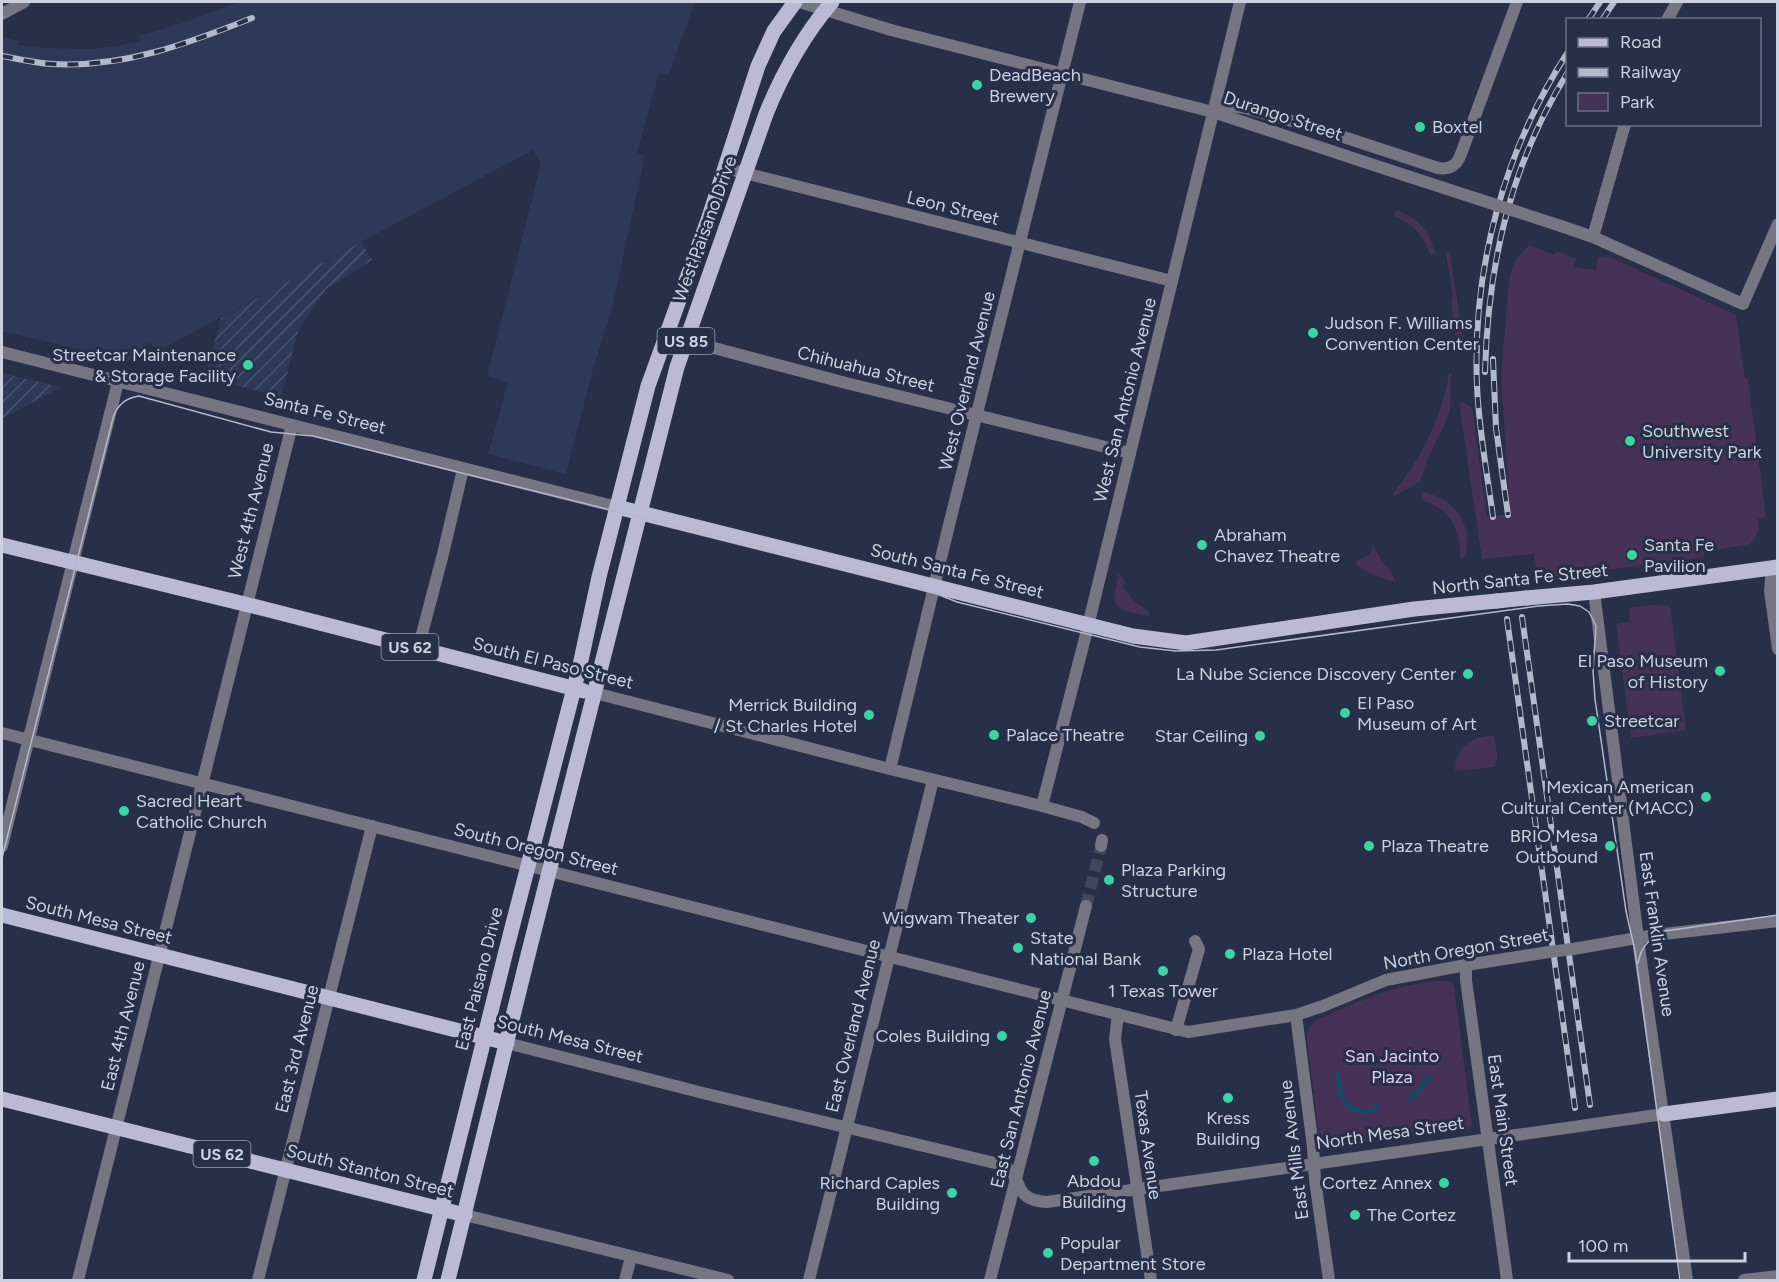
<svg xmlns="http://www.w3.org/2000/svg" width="1779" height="1282" font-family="Figtree,sans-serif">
<defs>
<pattern id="industrial-furrows" width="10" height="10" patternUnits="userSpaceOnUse" patternTransform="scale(1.5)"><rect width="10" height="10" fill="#2e3957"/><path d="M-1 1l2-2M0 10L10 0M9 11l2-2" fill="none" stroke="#4b556f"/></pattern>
</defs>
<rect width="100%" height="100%" fill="#273048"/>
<path fill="#2e3957" d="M239,2H695L669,74L659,73L637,153L645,156L612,308L593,369L566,474L488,454L508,382L487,376L541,164L533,150L158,351L149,342L128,361L2,331V37L19,41V45L43,48L93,49L118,46L141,41L139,36L189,21Z"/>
<g fill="url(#industrial-furrows)">
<path d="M361,242L372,260L326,289L299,328L282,393L277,396L205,377L221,318Z"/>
<path d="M2,373L61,387L2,419Z"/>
</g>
<g fill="#453256">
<path d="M1396,210C1418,218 1430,230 1435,254L1430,255C1424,235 1413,224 1394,216Z"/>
<path d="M1529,245L1554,255L1556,251L1576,259L1573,267L1596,270L1598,257L1608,256L1736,315L1745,379H1748L1766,517L1758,519C1760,529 1758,537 1750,544L1704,552V557L1538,579L1534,554L1482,559L1459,403L1463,402L1472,408L1487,517L1510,514L1501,377L1509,281L1514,261Z"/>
<path d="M1450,252L1465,352L1457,353L1451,299L1453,297L1446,253Z"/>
<path d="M1451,373L1450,411L1444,426L1428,457L1420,482L1394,496L1393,494C1422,457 1441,419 1449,374Z"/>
<path d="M1422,492C1455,497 1477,528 1463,560L1460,559C1462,531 1449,507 1421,500Z"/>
<path d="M1374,545C1378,561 1393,569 1395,582L1375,576L1356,565V561L1369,555Z"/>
<path d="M1119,573L1126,583L1122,586L1135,602L1150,612L1148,616L1125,611L1116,604L1114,596Z"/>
<path d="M1651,605L1670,606L1686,730L1631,738L1616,624L1630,622L1629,608Z"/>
<path d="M1494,736C1495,746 1501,760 1493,767L1455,771C1455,748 1471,735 1494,736Z"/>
<path d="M1450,981L1454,986L1472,1125L1468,1129L1328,1147L1323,1145L1319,1138L1307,1039L1308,1031L1315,1021C1357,1002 1402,980 1450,981Z"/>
</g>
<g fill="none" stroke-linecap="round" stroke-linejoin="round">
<g stroke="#0b5068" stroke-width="4">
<path d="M1338,1074C1340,1098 1343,1112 1370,1112L1378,1105"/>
<path d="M1408,1100L1419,1091L1429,1077"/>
</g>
<path stroke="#40485f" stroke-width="12" stroke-dasharray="12 6" stroke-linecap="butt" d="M1086,906L1101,846"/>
<g stroke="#767683" stroke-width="12">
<path d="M799,2L891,30L1213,112L1407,176"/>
<path d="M2,14L24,2"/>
<path d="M1667,20L1677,2"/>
<path d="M1213,112L1230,106L1245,108L1310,126L1438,168C1451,170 1457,165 1461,154L1517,2"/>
<path d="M725,168L1172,281"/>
<path d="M1561,226L1593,237L1743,304L1778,224"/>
<path d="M1593,237L1625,124"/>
<path d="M665,335L846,383L1130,453"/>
<path d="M2,352L617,507"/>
<path d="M1772,568L1770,591L1778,649"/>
<path d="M1594,592L1640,954L1687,1280"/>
<path d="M418,649L443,554L463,469"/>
<path d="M595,693L890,769L1042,806L1082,817L1094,823"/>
<path d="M2,733L1188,1032L1296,1015L1323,1006L1386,980L1466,965L1549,952"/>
<path d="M890,769L950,521L1080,2"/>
<path d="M1042,806L1086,634L1240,2"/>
<path d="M2,846L118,382"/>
<path d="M1101,846L1102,840"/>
<path d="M1573,949L1655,935L1778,921"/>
<path d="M1466,965V980L1507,1280"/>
<path d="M1118,1014L1115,1039L1151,1280"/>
<path d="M1296,1015L1313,1147L1315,1180L1329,1280"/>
<path d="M1176,1030L1199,949L1195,941"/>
<path d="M507,1043L707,1094L1003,1165C1026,1178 1010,1200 1047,1202L1664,1114"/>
<path d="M465,1215L728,1280"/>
<path d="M78,1280L292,425"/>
<path d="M258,1280L372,826"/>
<path d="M625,1280L631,1257"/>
<path d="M809,1280L933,780"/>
<path d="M990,1280L1086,906"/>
<path d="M1744,1280L1778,1276"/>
</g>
<g stroke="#bbbad4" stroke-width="15">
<path d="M617,507L1133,636L1186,643L1414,609L1497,601"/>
<path d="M2,545L265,609L584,691"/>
<path d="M1526,598L1594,592L1778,567"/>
<path d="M2,915L507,1043"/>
<path d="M2,1099L465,1215"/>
<path d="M1664,1114L1778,1099"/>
<path d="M424,1280L506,951L580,665L599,577L648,386L708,220L758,66L774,31L795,2"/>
<path d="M448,1280L528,955L677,367L766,114C783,72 803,36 832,2"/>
</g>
<g stroke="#b3b9cb" stroke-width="1.5">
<path d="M2,858L113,418C117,405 125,398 139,396L271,432L313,436L917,586L957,602L1140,647L1176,651L1216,650L1538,606L1568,604L1580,606L1589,612L1596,626L1593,670L1595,699L1626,911L1635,951L1680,1280"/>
<path d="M1638,963C1641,946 1650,938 1665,931L1778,915"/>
<path d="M2,1280H3"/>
</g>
<defs>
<g id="rail">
<path d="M1588,20L1600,2"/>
<path d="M1602,20L1614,2"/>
<path d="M2,56C18,59 35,63 52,64C123,68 187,44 252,18"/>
<path d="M1493,359L1496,428L1508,515"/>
<path d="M1485,372C1488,264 1510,165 1568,72"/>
<path d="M1493,517C1487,473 1479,430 1477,386C1472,268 1504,150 1568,52"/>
<path d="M1522,617L1590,1105"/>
<path d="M1507,619L1575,1108"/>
</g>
</defs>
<use href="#rail" stroke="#b3b9cb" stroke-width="6"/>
<use href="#rail" stroke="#273048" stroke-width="4" stroke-dasharray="11" stroke-linecap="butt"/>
<g stroke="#767683" stroke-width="12">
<path d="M1407,176L1561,226"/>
<path d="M1549,952L1573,949"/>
</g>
<path stroke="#bbbad4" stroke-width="15" d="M1497,601L1526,598"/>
</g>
<g fill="#3ad4a5" stroke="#273048" stroke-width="2">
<circle cx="977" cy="85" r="6"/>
<circle cx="1420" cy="127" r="6"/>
<circle cx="1313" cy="333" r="6"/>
<circle cx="248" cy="365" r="6"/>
<circle cx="1630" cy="441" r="6"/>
<circle cx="1202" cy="545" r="6"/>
<circle cx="1632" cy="555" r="6"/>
<circle cx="1720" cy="671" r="6"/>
<circle cx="1468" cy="674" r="6"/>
<circle cx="1345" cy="713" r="6"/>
<circle cx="869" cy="715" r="6"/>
<circle cx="1592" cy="721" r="6"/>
<circle cx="994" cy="735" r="6"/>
<circle cx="1260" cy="736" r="6"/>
<circle cx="1706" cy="797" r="6"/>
<circle cx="124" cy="811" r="6"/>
<circle cx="1369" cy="846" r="6"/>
<circle cx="1610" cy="846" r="6"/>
<circle cx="1109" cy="880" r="6"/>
<circle cx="1031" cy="918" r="6"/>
<circle cx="1018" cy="948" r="6"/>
<circle cx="1230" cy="954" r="6"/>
<circle cx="1163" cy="971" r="6"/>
<circle cx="1002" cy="1036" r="6"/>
<circle cx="1228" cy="1098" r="6"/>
<circle cx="1094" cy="1161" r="6"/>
<circle cx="1444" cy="1183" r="6"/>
<circle cx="952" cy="1193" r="6"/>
<circle cx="1355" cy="1215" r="6"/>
<circle cx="1048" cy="1253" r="6"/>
</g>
<g text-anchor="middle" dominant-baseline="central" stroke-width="6" stroke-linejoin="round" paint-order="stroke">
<g fill="#273048" stroke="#9aa1b3" stroke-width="1.5">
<rect x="657.5" y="328" width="57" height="26" rx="4.5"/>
<rect x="381.5" y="634" width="57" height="26" rx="4.5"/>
<rect x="193.5" y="1141" width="57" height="26" rx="4.5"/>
</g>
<g font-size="16" font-weight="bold" fill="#cbd1e1">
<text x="686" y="341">US 85</text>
<text x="410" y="647">US 62</text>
<text x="222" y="1154">US 62</text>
</g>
<g font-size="18" fill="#cbd1e1" stroke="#273048" text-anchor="start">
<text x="989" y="75">DeadBeach<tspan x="989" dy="21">Brewery</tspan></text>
<text x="1432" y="127">Boxtel</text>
<text x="1325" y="323">Judson F. Williams<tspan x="1325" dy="21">Convention Center</tspan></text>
<text x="236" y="355" text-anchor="end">Streetcar Maintenance<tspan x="236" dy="21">&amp; Storage Facility</tspan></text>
<text x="1642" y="431">Southwest<tspan x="1642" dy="21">University Park</tspan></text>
<text x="1214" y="535">Abraham<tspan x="1214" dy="21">Chavez Theatre</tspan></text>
<text x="1644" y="545">Santa Fe<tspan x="1644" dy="21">Pavilion</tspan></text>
<text x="1708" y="661" text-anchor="end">El Paso Museum<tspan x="1708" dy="21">of History</tspan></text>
<text x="1456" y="674" text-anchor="end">La Nube Science Discovery Center</text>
<text x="1357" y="703">El Paso<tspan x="1357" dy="21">Museum of Art</tspan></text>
<text x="857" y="705" text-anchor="end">Merrick Building<tspan x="857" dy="21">/ St Charles Hotel</tspan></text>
<text x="1604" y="721">Streetcar</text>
<text x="1006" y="735">Palace Theatre</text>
<text x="1248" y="736" text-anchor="end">Star Ceiling</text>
<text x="1694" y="787" text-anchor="end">Mexican American<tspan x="1694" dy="21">Cultural Center (MACC)</tspan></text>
<text x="136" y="801">Sacred Heart<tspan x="136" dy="21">Catholic Church</tspan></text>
<text x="1598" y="836" text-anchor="end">BRIO Mesa<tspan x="1598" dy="21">Outbound</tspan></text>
<text x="1381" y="846">Plaza Theatre</text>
<text x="1121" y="870">Plaza Parking<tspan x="1121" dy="21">Structure</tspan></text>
<text x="1019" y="918" text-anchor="end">Wigwam Theater</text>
<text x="1030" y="938">State<tspan x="1030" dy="21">National Bank</tspan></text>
<text x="1242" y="954">Plaza Hotel</text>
<text x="1163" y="991" text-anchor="middle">1 Texas Tower</text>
<text x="990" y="1036" text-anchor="end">Coles Building</text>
<text x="1228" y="1118" text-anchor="middle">Kress<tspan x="1228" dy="21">Building</tspan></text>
<text x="1094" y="1181" text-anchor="middle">Abdou<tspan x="1094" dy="21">Building</tspan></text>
<text x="940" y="1183" text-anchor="end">Richard Caples<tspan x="940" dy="21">Building</tspan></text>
<text x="1432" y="1183" text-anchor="end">Cortez Annex</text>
<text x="1367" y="1215">The Cortez</text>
<text x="1060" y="1243">Popular<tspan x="1060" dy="21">Department Store</tspan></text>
</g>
<g font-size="18" fill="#cbd1e1" stroke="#273048">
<text transform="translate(1283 116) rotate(18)">Durango Street</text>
<text transform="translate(953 208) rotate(14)">Leon Street</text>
<text transform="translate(705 229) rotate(-70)">West Paisano Drive</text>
<text transform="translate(866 369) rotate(14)">Chihuahua Street</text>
<text transform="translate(967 381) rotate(-76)">West Overland Avenue</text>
<text transform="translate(1125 400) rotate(-76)">West San Antonio Avenue</text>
<text transform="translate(325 413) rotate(14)">Santa Fe Street</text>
<text transform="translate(251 511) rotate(-76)">West 4th Avenue</text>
<text transform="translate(957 571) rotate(14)">South Santa Fe Street</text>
<text transform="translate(1520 579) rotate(-6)">North Santa Fe Street</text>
<text transform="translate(553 663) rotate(14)">South El Paso Street</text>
<text transform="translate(536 849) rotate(14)">South Oregon Street</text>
<text transform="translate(99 920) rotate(14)">South Mesa Street</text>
<text transform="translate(1657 934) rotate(82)">East Franklin Avenue</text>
<text transform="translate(1466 949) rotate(-10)">North Oregon Street</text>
<text transform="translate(479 979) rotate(-76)">East Paisano Drive</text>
<text transform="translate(123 1026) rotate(-76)">East 4th Avenue</text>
<text transform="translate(853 1026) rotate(-76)">East Overland Avenue</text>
<text transform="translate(570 1039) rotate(14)">South Mesa Street</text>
<text transform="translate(297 1049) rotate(-76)">East 3rd Avenue</text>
<text transform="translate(1021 1089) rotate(-76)">East San Antonio Avenue</text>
<text transform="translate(1503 1120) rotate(82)">East Main Street</text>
<text transform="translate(1390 1133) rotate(-8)">North Mesa Street</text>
<text transform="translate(1148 1145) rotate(82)">Texas Avenue</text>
<text transform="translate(1294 1150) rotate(-97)">East Mills Avenue</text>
<text transform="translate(370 1171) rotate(14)">South Stanton Street</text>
</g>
<g font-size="18" fill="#e2ccf7" stroke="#273048">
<text x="1392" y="1056">San Jacinto<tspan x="1392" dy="21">Plaza</tspan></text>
</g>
</g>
<rect width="1779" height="1282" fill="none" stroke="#cbd1e1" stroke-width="6"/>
<rect x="1566" y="18" width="195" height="108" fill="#273048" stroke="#697085" stroke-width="1.5"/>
<rect x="1578" y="38" width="30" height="9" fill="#bbbad4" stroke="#697085" stroke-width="1.5"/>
<text x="1620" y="48" font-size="18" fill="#cbd1e1">Road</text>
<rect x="1578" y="68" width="30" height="9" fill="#b3b9cb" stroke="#697085" stroke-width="1.5"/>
<text x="1620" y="78" font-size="18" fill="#cbd1e1">Railway</text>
<rect x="1578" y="93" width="30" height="18" fill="#453256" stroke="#697085" stroke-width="1.5"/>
<text x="1620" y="108" font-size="18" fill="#cbd1e1">Park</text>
<path d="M1569 1252v9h176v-9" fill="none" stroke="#cbd1e1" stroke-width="3"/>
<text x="1578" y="1252" font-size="18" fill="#cbd1e1" stroke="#273048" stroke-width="4.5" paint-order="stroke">100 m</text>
</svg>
